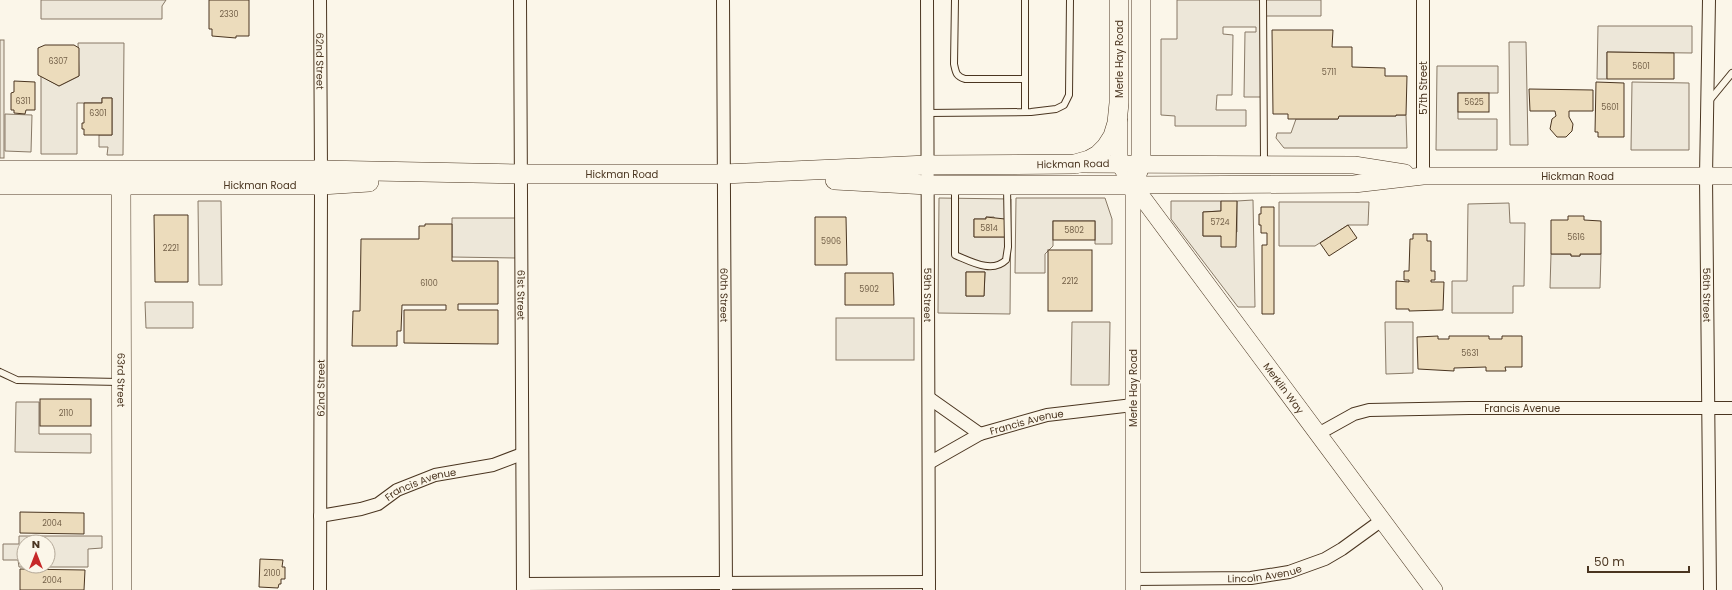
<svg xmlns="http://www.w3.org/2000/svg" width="1732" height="590" font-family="Poppins,sans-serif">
<rect width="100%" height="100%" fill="#fbf6e9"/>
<g fill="#ede7d9" stroke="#887966" fill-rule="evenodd">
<path d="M41,0H166L162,6V19H41Z"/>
<path d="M1177,0H1321V16H1264V97H1244L1245,32H1256V27H1223V34L1233,35L1232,95H1217L1216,110H1246V126H1175V116L1161,115V39H1177Z"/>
<path d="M1598,26H1692V53L1607,52V79H1597Z"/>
<rect x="0" y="40" width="4" height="118"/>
<path d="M1509,42H1526L1528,145H1510Z"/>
<path d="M78,43H124L123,155H107L108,147H99V135H112V98H102V103H77V154H41V76L59,86L79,76Z"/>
<path d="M1437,66H1498V93H1458V119H1497V150H1436Z"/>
<path d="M1632,82L1689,83V150H1631Z"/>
<path d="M5,114L32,115L31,152L5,151Z"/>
<path d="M1396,115H1406L1407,148H1284L1276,138L1277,133H1291L1296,119H1338L1339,116H1396Z"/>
<path d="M939,198L1011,199L1010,314L938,313ZM986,217H994L1005,237H974V219H986ZM966,272H985L984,296H966Z"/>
<path d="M1016,198H1105L1112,219V244H1095V221H1053V246L1045,254V273H1015Z"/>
<path d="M1253,200L1255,307H1238L1171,219V201H1221V211L1203,212V236H1221L1237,232V201Z"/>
<path d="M198,201H221L222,285H199Z"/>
<path d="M1279,202H1369L1368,225H1348L1315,246H1279Z"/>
<path d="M1509,203L1510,223H1525L1524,286H1513V313H1452V281H1467L1468,204Z"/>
<path d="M452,218H516V258L452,257Z"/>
<path d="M1551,254H1571V256H1580V254H1601L1600,288H1550Z"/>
<path d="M193,302V328H146L145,302Z"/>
<rect x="836" y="318" width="78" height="42"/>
<path d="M1072,322H1110L1109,385H1071Z"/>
<path d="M1385,322H1413V373L1386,374Z"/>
<path d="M16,402H39V434H91V453L15,452Z"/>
<path d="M19,536H102V548L88,549V567H19L18,560H3V544H19ZM24,542H48V566H24Z"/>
</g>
<g fill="#ecdcbc" stroke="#4a3520">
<path d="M209,0H249V36H236V38L212,36V29H209Z"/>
<path d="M1272,30H1333L1332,47H1352V67L1385,68V76H1407L1406,115H1396V116H1339L1338,119H1288V114H1273Z"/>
<path d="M45,45H74L79,48V76L59,86L38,75V48Z"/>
<path d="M1607,52L1674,53V79H1607Z"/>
<path d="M14,81L35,82V110H26L25,114L14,113V110H11V93L14,92Z"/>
<path d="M1596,82L1624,83V137H1598V132H1595Z"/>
<path d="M1529,89L1593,90V111H1569V117L1573,124L1572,131L1566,137H1557L1550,129L1552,119L1556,116L1555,111H1530Z"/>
<rect x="1458" y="93" width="31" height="19"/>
<path d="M102,98H112V135H84V129H82V123H84V103H102Z"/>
<path d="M1221,201H1237L1236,247H1221V236H1203V212L1221,211Z"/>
<path d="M1261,207H1274V314H1262V245H1267V233H1261V225H1259V214H1261Z"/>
<path d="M154,215H188V282H155Z"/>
<path d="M1568,216H1584V220L1601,221V254H1580V256H1571V254H1551V220H1568Z"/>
<path d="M815,217H846L847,265H815Z"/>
<path d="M986,217L1005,219V237H974V219H986Z"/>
<rect x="1053" y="221" width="42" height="19"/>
<path d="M425,224H452V261H498V304H458V310H498V344L404,343V310H446V305H402L401,331H397V346H352L353,311H360L361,239H419V226H425Z"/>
<path d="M1348,225L1357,238L1329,256L1320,243Z"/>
<path d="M1413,234H1427V241H1431V271H1435V280H1431V282H1444L1443,310L1409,311V309H1396V281L1409,282V280H1404V271H1409L1410,239H1413Z"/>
<rect x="1048" y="250" width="44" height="61"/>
<path d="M966,272H985L984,296H966Z"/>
<path d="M845,273H893L894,305H845Z"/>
<path d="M1438,336V339H1449V336H1489V339H1502V336H1522V367H1505L1506,371H1486V367L1454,368V371L1418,369L1417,337Z"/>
<rect x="40" y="399" width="51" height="27"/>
<path d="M20,512L84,513V534L20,533Z"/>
<path d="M260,559L283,560L282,567H285V579H281V584H279L278,588L259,587Z"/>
<path d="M20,569L85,570L84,590H20Z"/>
</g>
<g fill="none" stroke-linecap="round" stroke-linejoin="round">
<defs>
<g id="service">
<path d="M955,0L954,64C956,73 956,76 965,79H1024"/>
<path d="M1025,0V112"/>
<path d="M1263,0L1264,163"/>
<path d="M1709,101L1732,73"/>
<path d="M927,113L1031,112L1056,109L1064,105L1069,95L1070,0"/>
<path d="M955,187V255C970,261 992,274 1006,260L1008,247L1007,187"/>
<path d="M0,372L17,380L119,382"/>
</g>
<g id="minor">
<path id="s1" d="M320,0L321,170"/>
<path id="s2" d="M520,0L523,590"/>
<path id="s3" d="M723,0L726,590"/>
<path id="s4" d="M927,0L929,590"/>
<path id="s5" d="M1709,0L1706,176L1710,590"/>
<path d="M1423,176V0"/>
<path d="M929,398L980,434"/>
<path id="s6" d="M1318,434L1354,414L1369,410L1469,408H1732"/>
<path id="s7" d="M929,463L980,434L1047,415L1133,405"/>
<path id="s8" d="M320,516L361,509L378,504L397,490L435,475L493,465L522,454"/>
<path id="s9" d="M1133,579L1251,578L1289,572L1325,559L1342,549L1382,520"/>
<path d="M523,584L929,582"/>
<path id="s10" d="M320,590L321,185"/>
</g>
<path id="tertiary" d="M1133,185V590"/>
<g id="secondary">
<path id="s11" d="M1119,122V163L1133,185L1434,590"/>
<path d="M1080,164L1354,165L1405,173"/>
<path id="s12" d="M1133,185L1354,184L1423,176H1732"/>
</g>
<g id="primary">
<path id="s13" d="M0,170H321L521,174H723L928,165L1075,164L1089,160L1098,155L1106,147L1113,136L1117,123L1119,103V0"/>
<path id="s14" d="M121,173L122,590"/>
<path d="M835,180L928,185H1133L1141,163V0"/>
<path id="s15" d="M0,185H321L369,182"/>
</g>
</defs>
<use href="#service" stroke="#4a3520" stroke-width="8"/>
<use href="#minor" stroke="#4a3520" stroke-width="14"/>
<use href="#tertiary" stroke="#4a3520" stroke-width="16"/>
<use href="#secondary" stroke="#4a3520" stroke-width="18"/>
<use href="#primary" stroke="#4a3520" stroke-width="20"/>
<use href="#service" stroke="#fbf6e9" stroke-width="6"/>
<use href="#minor" stroke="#fbf6e9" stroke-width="12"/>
<use href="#tertiary" stroke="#fbf6e9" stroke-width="15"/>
<use href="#secondary" stroke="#fbf6e9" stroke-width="17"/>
<use href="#primary" stroke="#fbf6e9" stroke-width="19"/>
</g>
<g text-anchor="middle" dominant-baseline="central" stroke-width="3" stroke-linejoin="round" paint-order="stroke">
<g font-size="8" fill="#725f47">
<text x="229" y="14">2330</text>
<text x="58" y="61">6307</text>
<text x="1641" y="66">5601</text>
<text x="1329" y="72">5711</text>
<text x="23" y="101">6311</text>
<text x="1474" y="102">5625</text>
<text x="1610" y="107">5601</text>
<text x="98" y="113">6301</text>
<text x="1220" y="222">5724</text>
<text x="989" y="228">5814</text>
<text x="1074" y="230">5802</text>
<text x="1576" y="237">5616</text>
<text x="831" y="241">5906</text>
<text x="171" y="248">2221</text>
<text x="1070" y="281">2212</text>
<text x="429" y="283">6100</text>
<text x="869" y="289">5902</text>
<text x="1470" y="353">5631</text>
<text x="66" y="413">2110</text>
<text x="52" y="523">2004</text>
<text x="272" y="573">2100</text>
<text x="52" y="580">2004</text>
</g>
<g font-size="10" fill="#4a3520" stroke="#fbf6e9">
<text transform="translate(1119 59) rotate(-90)">Merle Hay Road</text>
<text stroke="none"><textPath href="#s1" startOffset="61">62nd Street</textPath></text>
<text transform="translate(1423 88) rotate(-90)">57th Street</text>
<text transform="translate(1073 164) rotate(-1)">Hickman Road</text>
<text stroke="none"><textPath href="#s13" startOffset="622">Hickman Road</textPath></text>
<text stroke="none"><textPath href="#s12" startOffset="445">Hickman Road</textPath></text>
<text stroke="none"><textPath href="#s15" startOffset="260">Hickman Road</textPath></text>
<text stroke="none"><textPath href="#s2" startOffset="295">61st Street</textPath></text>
<text stroke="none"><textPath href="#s3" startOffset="295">60th Street</textPath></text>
<text stroke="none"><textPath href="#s4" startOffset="295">59th Street</textPath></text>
<text stroke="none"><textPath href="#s5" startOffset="295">56th Street</textPath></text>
<text stroke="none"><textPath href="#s14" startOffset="207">63rd Street</textPath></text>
<text stroke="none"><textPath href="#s10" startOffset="202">62nd Street</textPath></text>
<text transform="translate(1133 388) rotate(-90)">Merle Hay Road</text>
<text stroke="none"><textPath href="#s11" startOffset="320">Merklin Way</textPath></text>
<text stroke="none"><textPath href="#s6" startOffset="210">Francis Avenue</textPath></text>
<text stroke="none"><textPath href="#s7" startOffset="107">Francis Avenue</textPath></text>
<text stroke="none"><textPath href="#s8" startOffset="107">Francis Avenue</textPath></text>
<text stroke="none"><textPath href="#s9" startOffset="132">Lincoln Avenue</textPath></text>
</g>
</g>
<g transform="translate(36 554)"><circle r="19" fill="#fbf6e9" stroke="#b4a999"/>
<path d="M0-3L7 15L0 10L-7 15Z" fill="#c62828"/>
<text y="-6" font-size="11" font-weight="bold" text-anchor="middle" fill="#4a3520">N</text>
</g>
<path d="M1588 566v6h101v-6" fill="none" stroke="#4a3520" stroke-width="2"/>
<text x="1594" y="566" font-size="12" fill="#4a3520" stroke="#fbf6e9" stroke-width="3" paint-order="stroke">50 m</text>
</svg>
